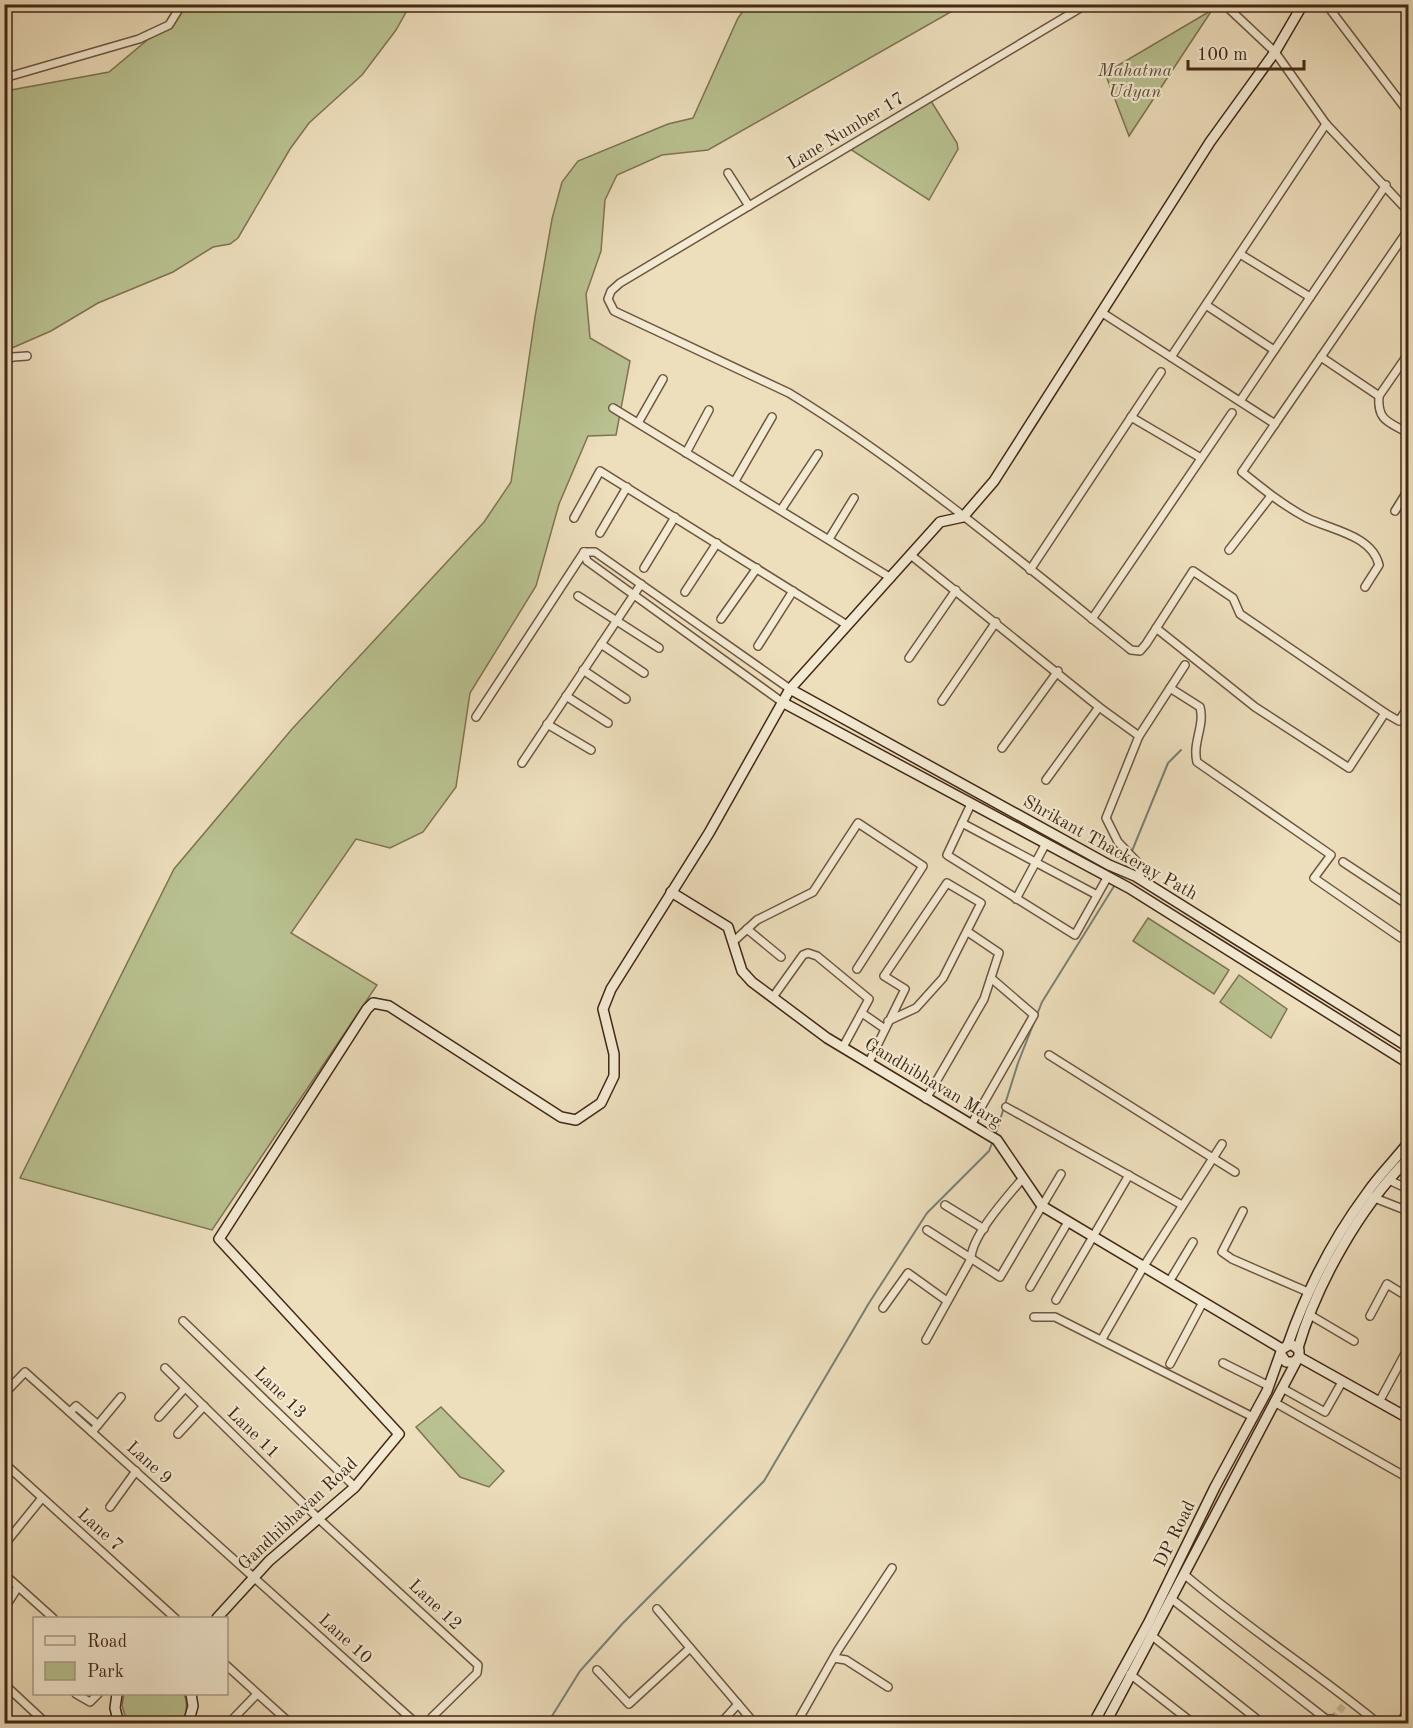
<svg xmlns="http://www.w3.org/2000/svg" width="1413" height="1728" font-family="'Old Standard TT',serif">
<rect width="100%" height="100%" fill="#eddebc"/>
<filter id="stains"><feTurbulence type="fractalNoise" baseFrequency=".00333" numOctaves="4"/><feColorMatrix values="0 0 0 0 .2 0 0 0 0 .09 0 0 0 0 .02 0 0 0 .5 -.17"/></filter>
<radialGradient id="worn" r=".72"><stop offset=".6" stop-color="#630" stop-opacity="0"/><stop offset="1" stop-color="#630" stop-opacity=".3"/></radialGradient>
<g fill="#b9c190" stroke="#7e7452" stroke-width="1.5">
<path d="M775,4L963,5L708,150L662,155L617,175L605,200L601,251L586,294L590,338L630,361L616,435L588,436L559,504L536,586L470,693L456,787L423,832L390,848L356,839L291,933L377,985L212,1230L20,1178L174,869L292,729L484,522L511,482L535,317L552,219L562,182L578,161L668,124L693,118L738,18L746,7Z"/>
<path d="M189,5H410L396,30L362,75L309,123L290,149L238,238L230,244L213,247L173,272L98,303L51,331L5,351L4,98L11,90L109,72Z"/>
<path d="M1212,10L1129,136L1105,73Z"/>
<path d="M931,101L957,143L958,149L929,200L850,149Z"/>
<path d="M1148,918L1229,970L1214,994L1133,941Z"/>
<path d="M1239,975L1287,1009L1271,1038L1220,1002Z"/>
<path d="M441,1407L504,1471L489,1487L460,1477L416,1427Z"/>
<path d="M124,1694H184C188,1703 187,1715 181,1723H127L122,1705Z"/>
</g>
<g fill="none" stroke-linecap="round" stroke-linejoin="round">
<g stroke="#778076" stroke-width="2">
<path d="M1125,868L1168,763L1181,750"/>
<path d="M995,1136L1018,1063L1042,1002L1116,883"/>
<path d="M547,1724L580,1671L623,1623L764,1481L869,1303L927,1213L989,1151L993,1141"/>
</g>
<path stroke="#cbba9b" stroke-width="7" stroke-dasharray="7 3.5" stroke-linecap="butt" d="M1332,1719L1349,1699"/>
<defs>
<g id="street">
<path d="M1087,4L620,283L611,291L608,299L614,311L789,393C907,465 1022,563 1131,650L1140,651L1146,644L1193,571L1233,598L1240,614L1385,713L1399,721L1408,707"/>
<path d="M1224,4L1275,52L1326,124L1408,211"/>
<path d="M1290,4L1299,11"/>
<path d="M1326,4L1408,112"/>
<path d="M4,78L139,39L169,25L182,4"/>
<path d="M728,173L749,206"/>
<path d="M1240,254L1310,297"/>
<path d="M1206,305L1274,350"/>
<path d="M1101,312L1275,424"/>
<path d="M1171,357L1326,124"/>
<path d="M1321,357L1379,396L1408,354"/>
<path d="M4,361L13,357L27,356"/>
<path d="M1379,396C1377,421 1389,422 1408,433"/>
<path d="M1240,401L1386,185"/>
<path d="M613,408L891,578"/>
<path d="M1131,417L1201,458"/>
<path d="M638,423L663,379"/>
<path d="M686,453L709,410"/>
<path d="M735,481L772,417"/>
<path d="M781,510L818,454"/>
<path d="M1395,511L1408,490"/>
<path d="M574,518L600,471L847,625"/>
<path d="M600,533L627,487"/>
<path d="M829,539L854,498"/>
<path d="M1229,550L1271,496"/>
<path d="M584,552L587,561L782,702"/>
<path d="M584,552H595L790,689"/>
<path d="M912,556L1099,707L1139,736"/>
<path d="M644,568L675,517"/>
<path d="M1030,570L1161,372"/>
<path d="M1365,587L1379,565C1372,535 1331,530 1307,518C1284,506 1263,489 1242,472L1408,230"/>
<path d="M685,592L717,543"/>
<path d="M578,596L659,648"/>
<path d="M721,619L757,568"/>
<path d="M1092,619L1232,413"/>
<path d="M1156,628L1255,707L1349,768L1385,713"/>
<path d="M601,644L644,673"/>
<path d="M758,646L793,591"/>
<path d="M909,658L956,590"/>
<path d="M583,670L626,699"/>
<path d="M1170,688L1200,707C1205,726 1192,743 1197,762L1331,855L1314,878L1401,938"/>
<path d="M566,696L608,723"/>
<path d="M942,701L996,622"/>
<path d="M476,717L584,552"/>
<path d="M547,724L591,750"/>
<path d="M1002,748L1058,671"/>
<path d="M522,763L641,584"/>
<path d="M1046,780L1099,707"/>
<path d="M971,804L947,855L1075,935L1107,878"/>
<path d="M962,823L1097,895"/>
<path d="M1343,862L1408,905"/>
<path d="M1141,880L1138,863L1118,842L1106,818L1139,736L1185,665"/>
<path d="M1016,899L1045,845"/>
<path d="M747,929L781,957"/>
<path d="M734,941L757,920L813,892L858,823L923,866L857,969"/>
<path d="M773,997L803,955L808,953L817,956L869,999L843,1047"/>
<path d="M862,1013L885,1029"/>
<path d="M1049,1055L1235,1172"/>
<path d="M869,1062L905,989L884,976L947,883L981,903L943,978L916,1008L888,1021"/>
<path d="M926,1099L984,999L999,953L968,932"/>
<path d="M1006,1107L1182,1205"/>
<path d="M971,1125L1034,1015L991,978"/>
<path d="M1389,1180L1408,1189"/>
<path d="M1372,1197L1408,1211"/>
<path d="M945,1205L984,1229"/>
<path d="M1243,1211L1222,1252L1232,1259L1308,1292"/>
<path d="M927,1230L1000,1277L1061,1174"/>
<path d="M1169,1282L1193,1242"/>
<path d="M1030,1287L1068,1222"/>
<path d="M4,1294L5,1295"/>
<path d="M1056,1300L1129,1175"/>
<path d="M883,1308L908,1273L947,1301"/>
<path d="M1310,1315L1354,1341"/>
<path d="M1370,1316L1387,1284L1408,1297"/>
<path d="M1034,1317H1055L1253,1417"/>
<path d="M183,1321L355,1487"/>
<path d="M1102,1339L1144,1266L1222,1144"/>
<path d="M926,1340L971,1259C971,1236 1008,1196 1023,1178"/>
<path d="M1223,1363L1269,1386"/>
<path d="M1170,1364L1203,1302"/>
<path d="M165,1368L320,1520L478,1665L477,1673L432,1717"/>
<path d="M1282,1388L1325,1412L1342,1382"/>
<path d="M4,1394L25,1372L417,1724"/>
<path d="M1274,1402L1408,1478"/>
<path d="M1379,1402L1408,1348"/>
<path d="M70,1412L76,1406L98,1425"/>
<path d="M159,1417L185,1388"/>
<path d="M92,1432L121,1397"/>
<path d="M178,1434L204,1406"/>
<path d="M4,1463L175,1618"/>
<path d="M110,1507L136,1471"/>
<path d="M4,1545L42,1498"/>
<path d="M4,1574L53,1618"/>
<path d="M1185,1575C1247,1628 1316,1672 1379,1724"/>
<path d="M1173,1600L1326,1719H1332"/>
<path d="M4,1609L18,1587"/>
<path d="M657,1609L755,1724"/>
<path d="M1151,1635L1263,1724"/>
<path d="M834,1658L846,1660L888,1687"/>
<path d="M226,1665L291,1724"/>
<path d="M597,1670L629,1704L690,1648"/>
<path d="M1130,1674L1194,1724"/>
<path d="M4,1684L47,1724"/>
<path d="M76,1694L90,1702L98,1694"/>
<path d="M232,1720L257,1694"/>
<path d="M720,1724L738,1704"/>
<path d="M796,1724L838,1650L892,1568"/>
</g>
<g id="secondary">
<path d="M790,689L1109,865L1135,876L1408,1047"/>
<path d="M782,702L1129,888L1408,1063"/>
<path d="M671,892L728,927L742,971L752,982L827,1038L997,1140L1042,1206L1282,1349"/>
<path d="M1288,1344C1307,1290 1332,1240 1367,1193C1379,1175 1395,1160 1408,1143"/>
<path d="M1298,1348C1317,1283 1360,1207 1408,1159"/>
<path d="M1299,1357L1408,1418"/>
<path d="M217,1618L269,1561L355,1487L399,1434L219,1239L367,1009L373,1003L389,1006L561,1117L576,1120L601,1103L614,1076V1054L603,1009L611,989L709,833L790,689L940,522L963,517L994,481L1210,142L1275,52L1303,4"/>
<path d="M117,1694L115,1708L119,1724"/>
<path d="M188,1724L193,1706L191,1694"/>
<path d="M1093,1724L1149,1622L1215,1487L1267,1391L1282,1349L1291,1344L1299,1350V1357L1294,1362H1286L1282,1356"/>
<path d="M1105,1724L1297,1360"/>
<path d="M1401,1724L1408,1712"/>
</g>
</defs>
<use href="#street" stroke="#6e563f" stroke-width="10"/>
<use href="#secondary" stroke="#432815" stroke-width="12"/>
<use href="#street" stroke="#f3ead3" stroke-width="7"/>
<use href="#secondary" stroke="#f3ead3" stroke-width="9"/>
</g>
<g text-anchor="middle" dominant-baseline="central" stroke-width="4.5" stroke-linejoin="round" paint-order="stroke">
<g font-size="18" font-style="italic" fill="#604e34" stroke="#f3ead3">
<text x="1135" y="71">Mahatma<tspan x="1135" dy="21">Udyan</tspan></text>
</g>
<g font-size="18" fill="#432815" stroke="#f3ead3">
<text transform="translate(846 131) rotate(-31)">Lane Number 17</text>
<text transform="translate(1110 848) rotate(29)">Shrikant Thackeray Path</text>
<text transform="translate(933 1083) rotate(31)">Gandhibhavan Marg</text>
<text transform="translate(280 1393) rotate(44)">Lane 13</text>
<text transform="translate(253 1433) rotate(44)">Lane 11</text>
<text transform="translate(149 1463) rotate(42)">Lane 9</text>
<text transform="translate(298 1514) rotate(-43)">Gandhibhavan Road</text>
<text transform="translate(100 1530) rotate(42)">Lane 7</text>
<text transform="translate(1175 1534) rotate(-64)">DP Road</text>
<text transform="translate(435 1605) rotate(43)">Lane 12</text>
<text transform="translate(345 1639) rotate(42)">Lane 10</text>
</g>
</g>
<rect width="1413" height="1728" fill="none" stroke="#eddebc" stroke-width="24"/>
<rect x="6" y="6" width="1401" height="1716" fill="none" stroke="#432815" stroke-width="3"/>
<rect x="12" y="12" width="1389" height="1704" fill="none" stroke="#432815" stroke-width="1.5"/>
<rect x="33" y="1617" width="195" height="78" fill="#f3ead3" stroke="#ad9c87" stroke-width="1.5"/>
<rect x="45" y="1636" width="30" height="9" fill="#f3ead3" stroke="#ad9c87" stroke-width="1.5"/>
<text x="87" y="1647" font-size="18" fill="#432815">Road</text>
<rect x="45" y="1662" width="30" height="18" fill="#b9c190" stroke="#ad9c87" stroke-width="1.5"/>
<text x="87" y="1677" font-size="18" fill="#432815">Park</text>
<path d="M1188 60v9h116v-9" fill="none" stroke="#432815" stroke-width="3"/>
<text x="1197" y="60" font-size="18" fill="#432815" stroke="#f3ead3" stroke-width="4.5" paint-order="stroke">100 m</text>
<rect width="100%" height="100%" filter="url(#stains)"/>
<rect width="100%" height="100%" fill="url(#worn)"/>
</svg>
